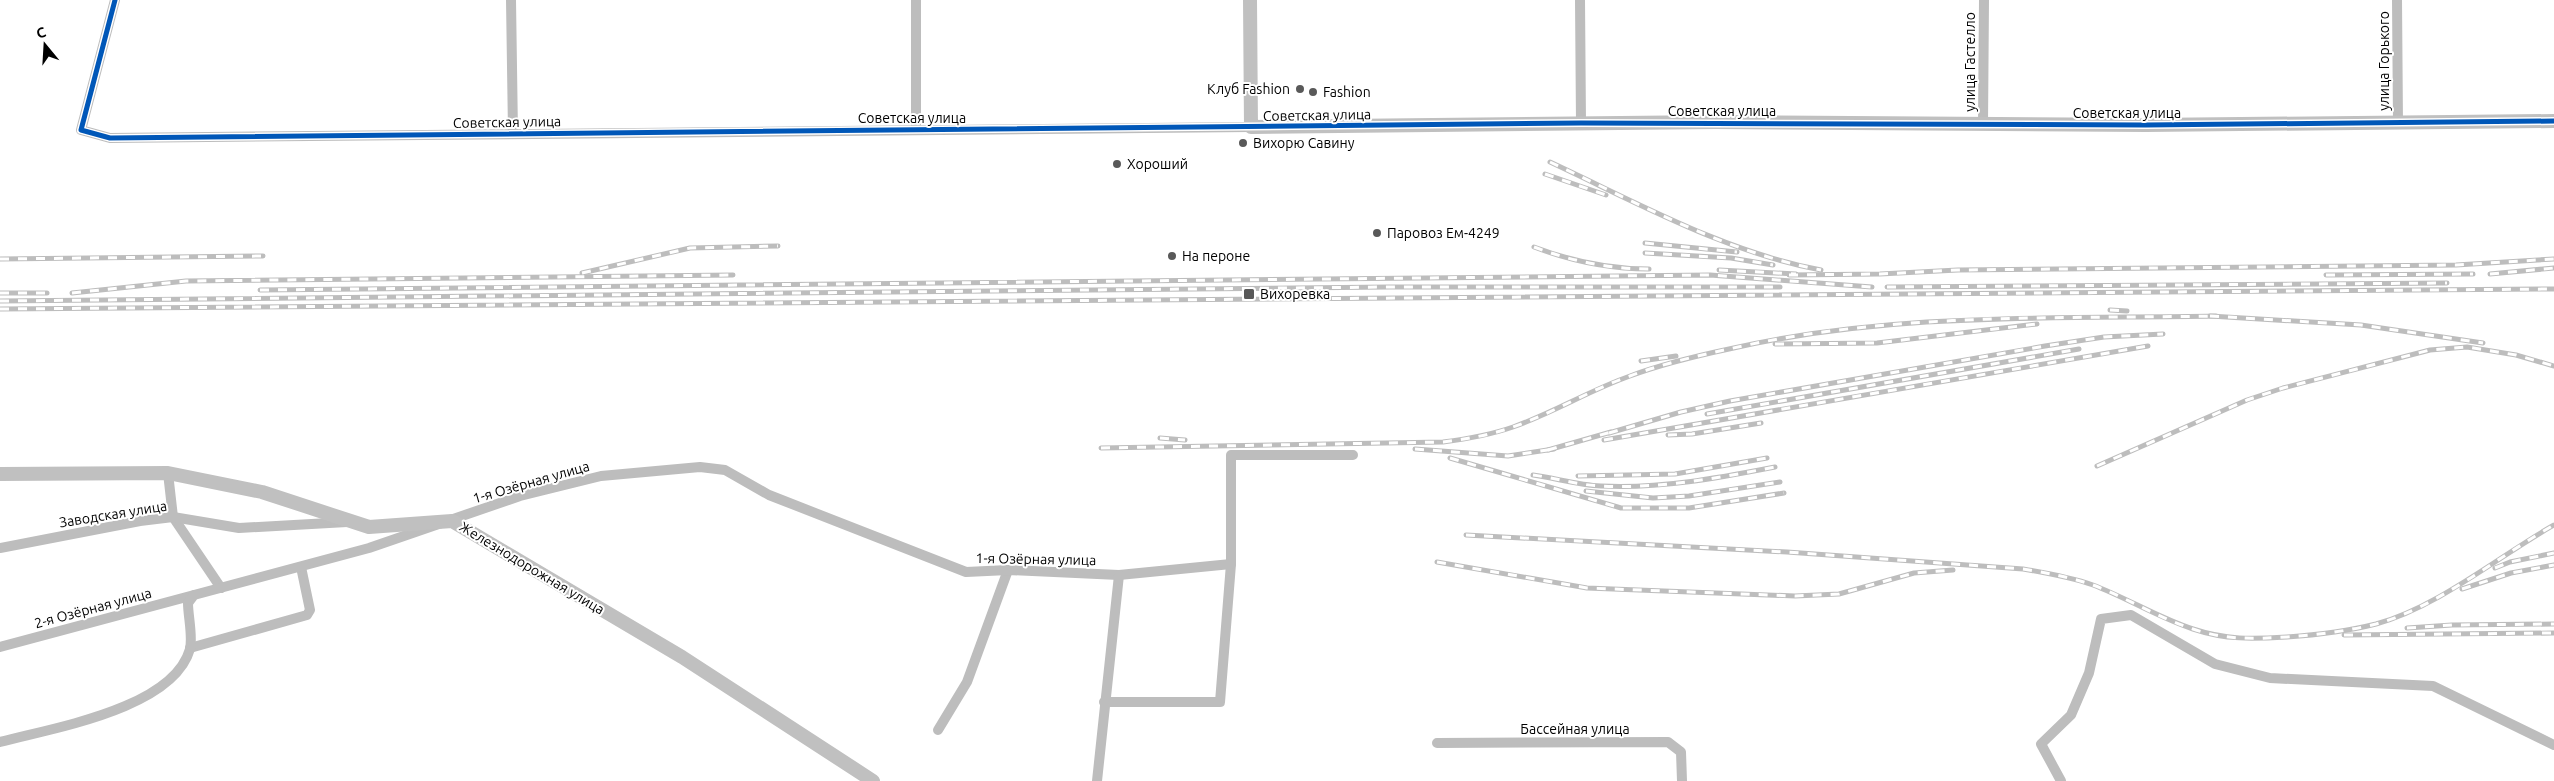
<svg xmlns="http://www.w3.org/2000/svg" width="2554" height="781" font-family="Ubuntu,sans-serif">
<rect width="100%" height="100%" fill="#fff"/>
<g fill="none" stroke-linecap="round" stroke-linejoin="round">
<g stroke="#bdbdbd" stroke-width="10">
<path d="M115,0L81,130L110,138L1251,127"/>
<path d="M511,0L513,133"/>
<path d="M1580,0L1581,123"/>
<path d="M2397,0L2398,123"/>
<path d="M1983,124L1984,0"/>
<path d="M916,129V0"/>
<path d="M168,473L173,517L221,588"/>
<path d="M0,548L140,521L173,517L239,528L347,522"/>
<path d="M0,647L194,595"/>
<path d="M190,648L307,615L310,610L301,567"/>
<path d="M1104,702H1220L1231,564V455H1353"/>
<path d="M938,730L967,682L1008,570"/>
<path d="M0,742C52,728 173,709 190,649C193,636 188,616 188,603L194,595L369,548L520,496L601,476L700,467L725,470L769,495L966,572L1008,570L1119,575L1231,564"/>
<path d="M1437,743L1668,742L1681,752L1682,781"/>
<path d="M1097,781L1119,575"/>
<path d="M2061,781L2041,744L2071,715L2089,673L2101,619L2131,615L2215,664L2270,678L2433,686L2554,745"/>
</g>
<g stroke="#c0c0c0" stroke-width="14">
<path d="M1250,0L1251,127L1716,122L2146,125L2554,121"/>
<path d="M0,474L168,473L262,492L369,527L452,521L682,657L873,781"/>
</g>
<defs>
<g id="rail">
<path d="M1550,162C1638,203 1725,252 1821,270"/>
<path d="M1545,174L1606,195"/>
<path d="M1645,243L1737,252"/>
<path d="M1534,247C1571,261 1609,269 1649,269"/>
<path d="M1645,253L1731,258L1773,265"/>
<path d="M0,259L263,256"/>
<path d="M1719,270L1796,274"/>
<path d="M582,273L690,248L778,246"/>
<path d="M2490,274L2554,268"/>
<path d="M1789,275L1880,274L1958,270L2456,265L2554,259"/>
<path d="M2326,275L2473,274"/>
<path d="M1887,287L2447,283"/>
<path d="M260,290L1710,275L1872,287"/>
<path d="M0,293H47"/>
<path d="M72,293L186,281L733,275"/>
<path d="M0,301L1389,287H1780"/>
<path d="M0,309L2554,289"/>
<path d="M2110,310L2127,311"/>
<path d="M2210,316L2361,325L2483,343"/>
<path d="M1775,344L1877,343L2037,324"/>
<path d="M1641,361L1676,356"/>
<path d="M1707,414L2079,349"/>
<path d="M1609,433L1681,412L1730,401L2045,346L2104,337L2163,334"/>
<path d="M1668,435L1692,434L1761,423"/>
<path d="M1160,438L1185,440"/>
<path d="M1604,440L2148,346"/>
<path d="M1101,448L1443,442C1467,439 1490,435 1513,427C1553,413 1590,390 1630,376C1662,364 1696,356 1729,349C1890,312 2053,319 2216,316"/>
<path d="M1415,449L1508,456L1554,449"/>
<path d="M1548,450L1611,432"/>
<path d="M1450,458L1621,508H1689L1784,493"/>
<path d="M2097,466L2247,400L2283,388L2430,350L2467,347L2516,355L2554,366"/>
<path d="M1533,475C1555,478 1578,485 1601,486C1660,489 1718,478 1775,467"/>
<path d="M1578,476L1675,474L1767,458"/>
<path d="M1586,491L1653,498L1689,496L1780,482"/>
<path d="M1466,535L1787,552L2023,569C2047,573 2070,577 2093,585C2127,598 2159,618 2193,629C2226,640 2252,639 2287,637C2316,635 2348,631 2376,624C2438,607 2499,556 2554,525"/>
<path d="M1437,562L1587,588L1795,596L1839,594L1914,573L1953,570"/>
<path d="M2495,568L2510,562L2554,553"/>
<path d="M2462,589L2511,573L2554,565"/>
<path d="M2407,628L2452,625L2554,624"/>
<path d="M2344,635L2554,633"/>
</g>
</defs>
<use href="#rail" stroke="#bdbdbd" stroke-width="5"/>
<use href="#rail" stroke="#fff" stroke-width="3" stroke-dasharray="9" stroke-linecap="butt"/>
<defs>
<path id="cycleway" d="M115,0L81,130L110,138L1581,123L2146,125L2554,121"/>
</defs>
<use href="#cycleway" stroke="#fff" stroke-width="8"/>
<use href="#cycleway" stroke="#0057b8" stroke-width="5"/>
</g>
<g fill="#595959" stroke="#fff" stroke-width="2">
<circle cx="1300" cy="89" r="5"/>
<circle cx="1313" cy="92" r="5"/>
<circle cx="1243" cy="143" r="5"/>
<circle cx="1117" cy="164" r="5"/>
<circle cx="1377" cy="233" r="5"/>
<circle cx="1172" cy="256" r="5"/>
<rect x="1243" y="288" width="12" height="12" rx="2.5"/>
</g>
<g text-anchor="middle" dominant-baseline="central" stroke-width="4" stroke-linejoin="round" paint-order="stroke">
<g font-size="14" fill="#000" stroke="#fff">
<text transform="translate(2384 61) rotate(-90)">улица Горького</text>
<text transform="translate(1970 62) rotate(-90)">улица Гастелло</text>
<text x="1722" y="111">Советская улица</text>
<text x="2127" y="113">Советская улица</text>
<text transform="translate(1317 115) rotate(-1)">Советская улица</text>
<text x="912" y="118">Советская улица</text>
<text transform="translate(507 122) rotate(-1)">Советская улица</text>
<text transform="translate(531 482) rotate(-16)">1-я Озёрная улица</text>
<text transform="translate(113 514) rotate(-9)">Заводская улица</text>
<text transform="translate(1036 559) rotate(1)">1-я Озёрная улица</text>
<text transform="translate(532 568) rotate(31)">Железнодорожная улица</text>
<text transform="translate(93 608) rotate(-15)">2-я Озёрная улица</text>
<text x="1575" y="729">Бассейная улица</text>
</g>
<g font-size="14" fill="#000" stroke="#fff" text-anchor="start">
<text x="1290" y="89" text-anchor="end">Клуб Fashion</text>
<text x="1323" y="92">Fashion</text>
<text x="1253" y="143">Вихорю Савину</text>
<text x="1127" y="164">Хороший</text>
<text x="1387" y="233">Паровоз Ем-4249</text>
<text x="1182" y="256">На пероне</text>
<text x="1260" y="294">Вихоревка</text>
</g>
</g>
<g transform="translate(45 45) rotate(342)" stroke="#ffffff" stroke-width="4" paint-order="stroke">
<path d="M0-4L9 19L0 12L-9 19Z" fill="#000000"/>
<text y="-8" font-size="14" font-weight="bold" text-anchor="middle" fill="#000000">С</text>
</g>
</svg>
